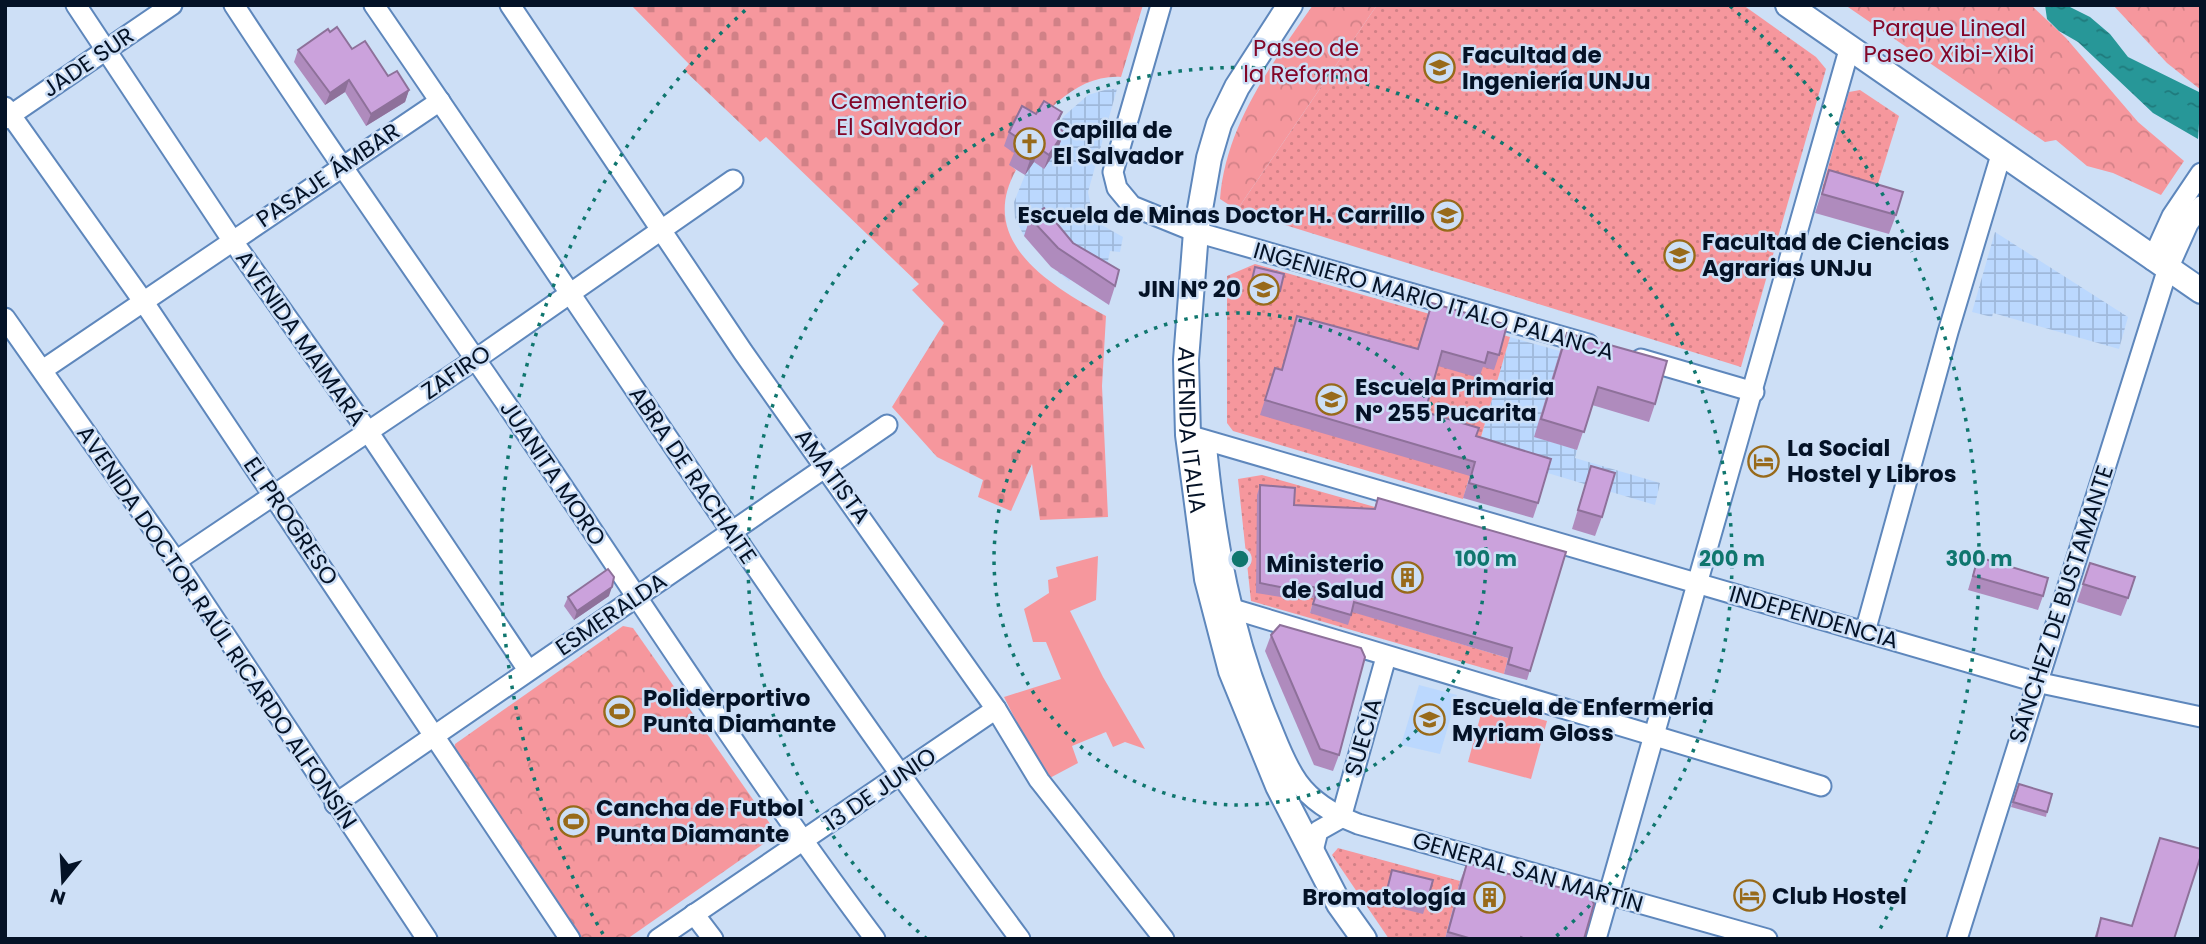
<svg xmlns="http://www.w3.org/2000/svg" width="2206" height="944" font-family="Poppins,sans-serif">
<defs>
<pattern id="industrial-grid" width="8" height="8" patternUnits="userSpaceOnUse" patternTransform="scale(1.75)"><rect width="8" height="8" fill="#bbd8fe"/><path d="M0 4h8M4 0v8" fill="none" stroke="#9fb8da"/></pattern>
<pattern id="cemetery-stones" width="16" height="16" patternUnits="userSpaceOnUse" patternTransform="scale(1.75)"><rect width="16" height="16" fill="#f6979d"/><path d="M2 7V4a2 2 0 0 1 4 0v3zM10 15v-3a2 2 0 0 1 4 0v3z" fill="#d18187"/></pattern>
<pattern id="park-crowns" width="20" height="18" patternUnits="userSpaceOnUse" patternTransform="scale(1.75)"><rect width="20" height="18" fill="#f6979d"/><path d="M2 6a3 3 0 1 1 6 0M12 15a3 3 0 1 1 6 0" fill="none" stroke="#d18187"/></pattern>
<pattern id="garden-dots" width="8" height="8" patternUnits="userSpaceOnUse" patternTransform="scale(1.75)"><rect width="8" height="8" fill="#f6979d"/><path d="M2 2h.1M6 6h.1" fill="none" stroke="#d18187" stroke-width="1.8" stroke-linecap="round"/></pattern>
<pattern id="water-ripples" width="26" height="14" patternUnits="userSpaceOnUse" patternTransform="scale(1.75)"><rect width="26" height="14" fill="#279798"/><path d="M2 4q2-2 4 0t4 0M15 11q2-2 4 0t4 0" fill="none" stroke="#1f7a7c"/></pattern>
</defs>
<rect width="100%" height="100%" fill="#cddff6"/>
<path fill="#bbd8fe" d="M1419,685L1457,695L1440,754L1401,745Z"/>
<g fill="url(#industrial-grid)">
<path d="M1108,89H1117L1088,192L1092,212L1100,224L1123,237L1120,252L1110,251L1104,281L1078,269L1069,281L1058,272L1070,256L1037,227L1024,236L1015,218L1014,202L1025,175L1064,116L1088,95Z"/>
<path d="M1995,232L2128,317L2119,349L1993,313L1992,317L1972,312Z"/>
<path d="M1510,337L1560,351L1535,437L1577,450L1575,458L1660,483L1655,505L1477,452Z"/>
</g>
<g fill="#f6979d">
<path d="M1098,556L1096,600L1070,611L1103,677L1145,749L1125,742L1113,747L1106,732L1072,746L1078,763L1046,780L1004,697L1061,679L1046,642H1033L1024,609L1049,593L1048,580L1058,577L1056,567Z"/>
<path d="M1484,703L1547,721L1531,779L1468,762Z"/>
</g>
<path fill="url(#cemetery-stones)" d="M631,5H1143L1121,77C1071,74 1032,124 1010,165L1016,170C976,242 1051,286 1106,316L1102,386L1108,517L1040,520L1032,464L1011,511L978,497L983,480L937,457L892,407L944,323L912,290L919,284L766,137L760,142L684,70L689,64Z"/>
<g fill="url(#park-crowns)">
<path d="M1313,5H1377L1237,210L1220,199C1226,125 1271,65 1313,5Z"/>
<path d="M1845,5H2031L2066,38L2138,122L2184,161L2161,195L2113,173L2087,166L2056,140L2045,142Z"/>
<path d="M2113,5H2201V90L2167,63Z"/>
<path d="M623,626L633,628L773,828L772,838L627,939H583L454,754L455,744Z"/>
</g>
<g fill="url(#garden-dots)">
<path d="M1377,5H1743L1816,57L1826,69L1741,367L1237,210Z"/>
<path d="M1860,90L1899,116L1872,203L1822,189L1849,92Z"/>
<path d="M1255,264L1510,337L1463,499L1233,431L1227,423V276Z"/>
<path d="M1262,475L1375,507L1371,518L1288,592L1314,598L1310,613L1351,611L1508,658L1504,674L1251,601L1238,479Z"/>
<path d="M1338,848L1460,881L1445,939H1389L1332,855Z"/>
</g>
<path fill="url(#water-ripples)" d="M2045,5H2066L2090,17L2110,34L2128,57L2201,93L2198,139L2153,113L2078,42L2059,31L2047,19Z"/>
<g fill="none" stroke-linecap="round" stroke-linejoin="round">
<defs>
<g id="minor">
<path d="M76,5L232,240L367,430L528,670"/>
<path d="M234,5C338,164 448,318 555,475C660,631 762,788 875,939"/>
<path d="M374,5C589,317 794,635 1020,939"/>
<path d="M510,5L743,352L996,709L1039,780L1164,939"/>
<path d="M1161,5L1113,172L1117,188L1132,206L1196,232L1588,344"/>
<path d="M5,107L143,301L570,939"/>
<path d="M5,119L172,5"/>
<path d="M2152,260L2172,216L2201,173"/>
<path d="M5,318L176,561L427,939"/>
<path d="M1641,359L1754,392"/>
<path d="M44,369L440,101"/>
<path d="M1188,435L2036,682L2201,717"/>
<path d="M1206,441C1215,538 1232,634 1270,724C1278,743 1285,764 1298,782C1313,803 1335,815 1358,824L1767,939"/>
<path d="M176,561L476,359L733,180"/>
<path d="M1233,609L1821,786"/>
<path d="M1865,632L1948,332L2001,155"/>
<path d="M335,804L887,425"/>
<path d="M1341,818L1386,657"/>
<path d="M1312,855L1318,831L1341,818"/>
<path d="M694,914L713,939"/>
<path d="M658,939L996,709"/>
<path d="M1596,939L1849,50"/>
<path d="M1957,939L2167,271L2188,224L2201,206"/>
</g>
<g id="major">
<path id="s1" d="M1290,5L1237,87L1219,124L1209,158L1196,232L1186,360L1188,435L1207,579L1231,671L1278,786L1339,904L1364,939"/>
<path d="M1788,5L2201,291"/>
</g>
</defs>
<use href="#minor" stroke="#5e87bc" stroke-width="23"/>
<use href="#major" stroke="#5e87bc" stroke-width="28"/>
<use href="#minor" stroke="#fff" stroke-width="19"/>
<use href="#major" stroke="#fff" stroke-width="24"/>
</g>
<g fill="#af8bbd">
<path d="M352,49L388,76L409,90L405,102L366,126L345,92L325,105L294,62L298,50Z"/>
<path d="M1057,127L1064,132L1059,146L1044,169L1034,162L1025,175L1009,165L1014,153L1004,146L1009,132Z"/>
<path d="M1829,170L1896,215L1889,234L1815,213Z"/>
<path d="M1030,218L1073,243L1115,286L1109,305L1051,267L1024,236Z"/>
<path d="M1255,267L1280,291L1277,300L1248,293Z"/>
<path d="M1432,303L1499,355L1494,370L1483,367L1479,378L1438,366L1425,412L1476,436L1538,503L1533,518L1463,498L1470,476L1260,415L1275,368L1281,370L1292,331L1297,316L1417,349Z"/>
<path d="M1567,333L1655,404L1649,422L1592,405L1577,450L1534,437L1560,351Z"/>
<path d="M1591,466L1602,517L1595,536L1572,529Z"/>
<path d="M1260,485L1294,505L1374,509L1378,498L1566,552L1527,680L1504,674L1508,658L1352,612L1348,625L1310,613L1314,598L1289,592L1287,598L1256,593L1257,495Z"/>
<path d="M1978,557L2043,596L2038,610L1968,590Z"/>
<path d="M2090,563L2128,598L2121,616L2077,602Z"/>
<path d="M609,596L574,620L564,606L568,597Z"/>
<path d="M1271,635L1339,755L1333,771L1314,765L1265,651Z"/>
<path d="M2019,784L2047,812L2046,817L2011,807Z"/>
<path d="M2160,838L2174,939H2094L2101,918L2132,926Z"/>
<path d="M1467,863L1584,939H1445L1460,881Z"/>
<path d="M1392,870L1426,905L1423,914L1383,904Z"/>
</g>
<g fill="#8e719a">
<path d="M349,80L345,92L325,105L330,93Z"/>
<path d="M409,90L405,102L366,126L371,114Z"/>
<path d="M1062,112L1057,127L1049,139L1055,125Z"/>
<path d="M1064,132L1059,146L1044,169L1049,155Z"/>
<path d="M1039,148L1034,162L1025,175L1030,160Z"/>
<path d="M612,587L609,596L574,620L577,611Z"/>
</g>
<g fill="#cba2dc" stroke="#8e719a" stroke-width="2">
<path d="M337,27L352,49L365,41L388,76L397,71L409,90L371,114L349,80L330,93L298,50L328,29L330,32Z"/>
<path d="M1044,101L1062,112L1055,125L1064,132L1049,155L1039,148L1030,160L1015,151L1021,140L1009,132L1022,106L1036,114Z"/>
<path d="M1829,170L1903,192L1896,215L1822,194Z"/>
<path d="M1044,208L1073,243L1119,270L1115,286L1058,248L1030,218Z"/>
<path d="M1255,267L1284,274L1280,291L1251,284Z"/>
<path d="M1432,303L1507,325L1499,355L1488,352L1485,363L1442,351L1425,412L1479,428L1476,436L1551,459L1538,503L1469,483L1475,462L1265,400L1275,368L1282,370L1297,316L1418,349Z"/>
<path d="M1567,333L1667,361L1655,404L1598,387L1584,432L1541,419Z"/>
<path d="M1591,466L1615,473L1602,517L1578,510Z"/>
<path d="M1260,485L1295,488L1294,505L1375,509L1378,498L1566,552L1530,671L1508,664L1512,648L1354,602L1351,615L1313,604L1318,588L1292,583L1290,589L1260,583Z"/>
<path d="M1978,557L2048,578L2043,596L1973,576Z"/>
<path d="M2090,563L2135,577L2128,598L2083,584Z"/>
<path d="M608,569L614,577L612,587L577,611L568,597Z"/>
<path d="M1280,625L1361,648L1365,657L1339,755L1320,749L1271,635Z"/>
<path d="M2019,784L2052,794L2047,812L2013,802Z"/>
<path d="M2160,838L2201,849V855L2174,939H2096L2101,918L2132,926Z"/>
<path d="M1467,863L1589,895L1594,904L1584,939H1525L1521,937L1520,939H1472L1448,932Z"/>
<path d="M1392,870L1433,880L1426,905L1386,894Z"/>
</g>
<g fill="none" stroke="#0f766e" stroke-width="3.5" stroke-dasharray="3.5 7">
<circle cx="1240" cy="559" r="246"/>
<path d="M927 939A492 492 0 1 1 1553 939"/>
<path d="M603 934A739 739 0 0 1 750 6M1730 6A739 739 0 0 1 1877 934"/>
</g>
<defs>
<symbol id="university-ring" viewBox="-11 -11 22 22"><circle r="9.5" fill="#cddff6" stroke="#986a1a" stroke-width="1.5"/><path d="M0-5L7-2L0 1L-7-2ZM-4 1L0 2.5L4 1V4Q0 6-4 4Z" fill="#986a1a"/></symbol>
<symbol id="church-ring" viewBox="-11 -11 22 22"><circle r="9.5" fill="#cddff6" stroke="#986a1a" stroke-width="1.5"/><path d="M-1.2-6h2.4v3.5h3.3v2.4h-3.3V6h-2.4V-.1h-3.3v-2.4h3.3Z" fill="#986a1a"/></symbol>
<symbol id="school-ring" viewBox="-11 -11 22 22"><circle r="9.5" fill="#cddff6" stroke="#986a1a" stroke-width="1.5"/><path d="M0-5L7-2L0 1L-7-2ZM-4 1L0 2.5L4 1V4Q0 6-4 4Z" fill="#986a1a"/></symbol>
<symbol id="hotel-ring" viewBox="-11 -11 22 22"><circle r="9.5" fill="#cddff6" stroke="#986a1a" stroke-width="1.5"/><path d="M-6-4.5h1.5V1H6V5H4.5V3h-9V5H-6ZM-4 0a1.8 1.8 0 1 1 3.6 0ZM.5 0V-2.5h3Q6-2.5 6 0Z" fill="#986a1a"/></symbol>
<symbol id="building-ring" viewBox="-11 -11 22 22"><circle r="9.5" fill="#cddff6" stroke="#986a1a" stroke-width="1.5"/><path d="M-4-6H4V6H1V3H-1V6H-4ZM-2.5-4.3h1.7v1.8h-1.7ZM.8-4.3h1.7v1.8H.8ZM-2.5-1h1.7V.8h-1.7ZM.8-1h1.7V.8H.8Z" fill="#986a1a"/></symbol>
<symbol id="stadium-ring" viewBox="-11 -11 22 22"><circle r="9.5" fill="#cddff6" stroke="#986a1a" stroke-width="1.5"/><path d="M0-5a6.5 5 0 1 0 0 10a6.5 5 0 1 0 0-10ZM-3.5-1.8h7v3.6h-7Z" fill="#986a1a"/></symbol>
</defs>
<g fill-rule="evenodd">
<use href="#university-ring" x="1422" y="50" width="35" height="35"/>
<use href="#church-ring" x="1012" y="126" width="35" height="35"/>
<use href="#school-ring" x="1430" y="198" width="35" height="35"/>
<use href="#university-ring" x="1662" y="238" width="35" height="35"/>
<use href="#school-ring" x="1246" y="272" width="35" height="35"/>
<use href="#school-ring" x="1314" y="382" width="35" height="35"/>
<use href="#hotel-ring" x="1746" y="444" width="35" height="35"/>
<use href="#building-ring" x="1390" y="560" width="35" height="35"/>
<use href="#stadium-ring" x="602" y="694" width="35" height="35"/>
<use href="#university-ring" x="1412" y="702" width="35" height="35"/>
<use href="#stadium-ring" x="556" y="804" width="35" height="35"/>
<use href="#hotel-ring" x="1732" y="878" width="35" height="35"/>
<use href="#building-ring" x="1472" y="880" width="35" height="35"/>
</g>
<g text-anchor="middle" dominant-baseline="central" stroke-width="5" stroke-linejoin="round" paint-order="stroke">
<g font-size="23" fill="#820628" stroke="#cddff6">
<text x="1949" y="28">Parque Lineal<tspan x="1949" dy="26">Paseo Xibi-Xibi</tspan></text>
<text x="1306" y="48">Paseo de<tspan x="1306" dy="26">la Reforma</tspan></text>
<text x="899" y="101">Cementerio<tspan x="899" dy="26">El Salvador</tspan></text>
</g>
<g font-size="23" font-weight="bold" fill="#041226" stroke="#cddff6" text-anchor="start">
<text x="1462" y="55">Facultad de<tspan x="1462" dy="26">Ingeniería UNJu</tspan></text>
<text x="1053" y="130">Capilla de<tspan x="1053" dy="26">El Salvador</tspan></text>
<text x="1425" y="215" text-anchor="end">Escuela de Minas Doctor H. Carrillo</text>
<text x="1702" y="242">Facultad de Ciencias<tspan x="1702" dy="26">Agrarias UNJu</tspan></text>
<text x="1241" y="289" text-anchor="end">JIN Nº 20</text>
<text x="1355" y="387">Escuela Primaria<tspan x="1355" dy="26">Nº 255 Pucarita</tspan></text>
<text x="1787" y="448">La Social<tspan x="1787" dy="26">Hostel y Libros</tspan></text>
<text x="1384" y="564" text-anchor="end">Ministerio<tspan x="1384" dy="26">de Salud</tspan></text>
<text x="643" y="698">Poliderportivo<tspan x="643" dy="26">Punta Diamante</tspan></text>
<text x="1452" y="707">Escuela de Enfermeria<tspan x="1452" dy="26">Myriam Gloss</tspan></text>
<text x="596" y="808">Cancha de Futbol<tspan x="596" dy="26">Punta Diamante</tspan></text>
<text x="1772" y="896">Club Hostel</text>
<text x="1466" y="897" text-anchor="end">Bromatología</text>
</g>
<g font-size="23" fill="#041226" stroke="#cddff6">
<text transform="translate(88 62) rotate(-34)">JADE SUR</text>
<text transform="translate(328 175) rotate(-34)">PASAJE ÁMBAR</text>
<text transform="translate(1434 301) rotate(16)">INGENIERO MARIO ITALO PALANCA</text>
<text transform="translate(301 338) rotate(55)">AVENIDA MAIMARÁ</text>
<text transform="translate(456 372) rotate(-34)">ZAFIRO</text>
<text stroke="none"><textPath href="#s1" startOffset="448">AVENIDA ITALIA</textPath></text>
<text transform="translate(553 473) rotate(56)">JUANITA MORO</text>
<text transform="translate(693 475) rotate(56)">ABRA DE RACHAITE</text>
<text transform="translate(833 476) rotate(54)">AMATISTA</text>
<text transform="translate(291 521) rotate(56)">EL PROGRESO</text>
<text transform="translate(2061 604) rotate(-72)">SÁNCHEZ DE BUSTAMANTE</text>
<text transform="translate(611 614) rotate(-34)">ESMERALDA</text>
<text transform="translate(1814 617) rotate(16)">INDEPENDENCIA</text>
<text transform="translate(217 627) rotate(56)">AVENIDA DOCTOR RAÚL RICARDO ALFONSÍN</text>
<text transform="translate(1363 737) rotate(-74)">SUECIA</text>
<text transform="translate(880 789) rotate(-34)">13 DE JUNIO</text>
<text transform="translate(1528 872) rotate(16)">GENERAL SAN MARTÍN</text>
</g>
</g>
<circle cx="1240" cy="559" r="10" fill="#0f766e" stroke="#cddff6" stroke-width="3.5"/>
<g font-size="21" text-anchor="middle" font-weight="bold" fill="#0f766e" stroke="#cddff6" stroke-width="5" stroke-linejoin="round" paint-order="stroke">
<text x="1486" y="566">100 m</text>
<text x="1732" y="566">200 m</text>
<text x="1979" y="566">300 m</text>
</g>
<rect width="2206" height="944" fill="none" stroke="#041226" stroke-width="14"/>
<g transform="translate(63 881) rotate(198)" stroke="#cddff6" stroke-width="5" paint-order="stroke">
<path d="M0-5L12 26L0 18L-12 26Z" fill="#041226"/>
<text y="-10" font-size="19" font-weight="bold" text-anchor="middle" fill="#041226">N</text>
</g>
</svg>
